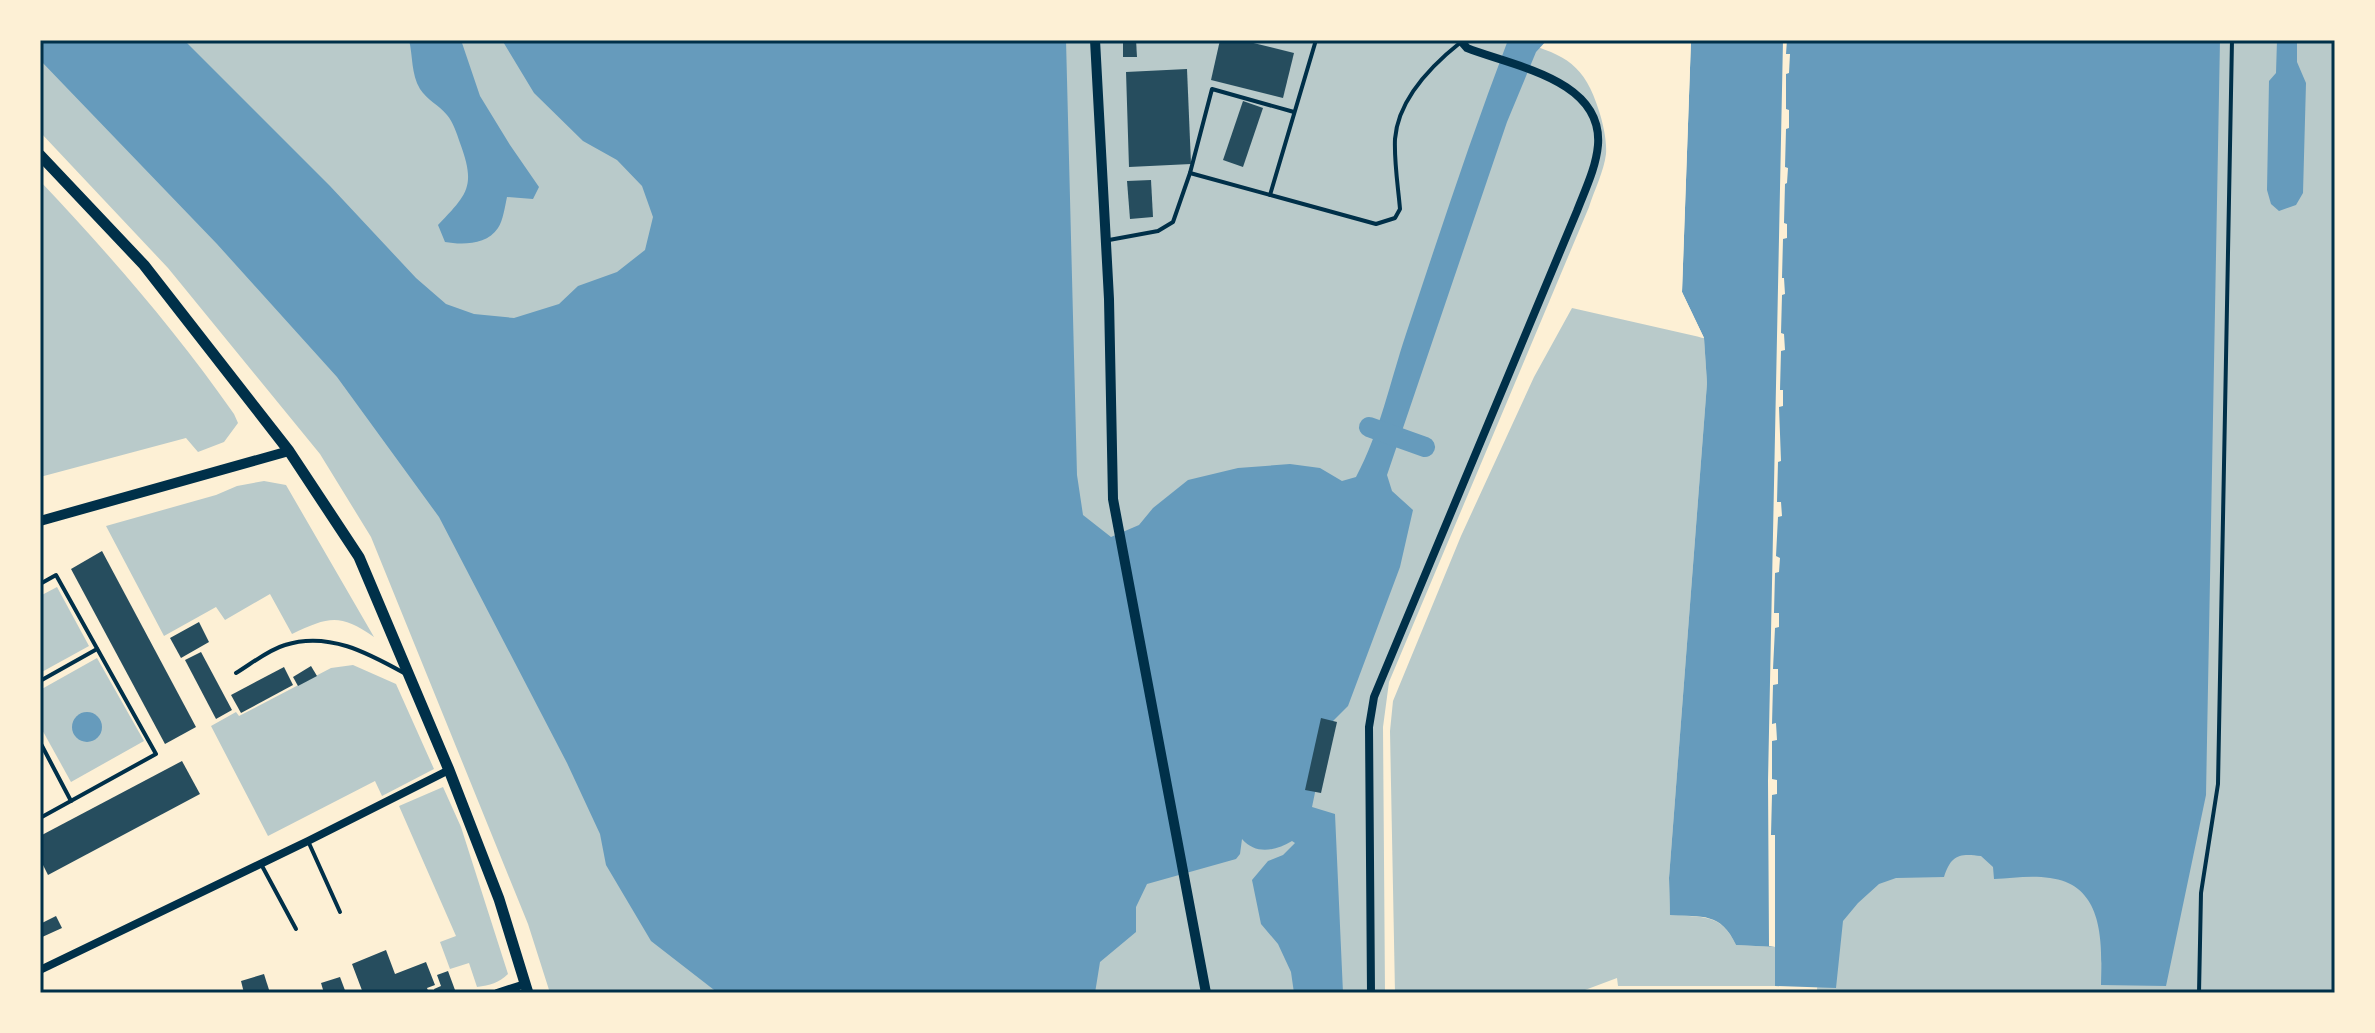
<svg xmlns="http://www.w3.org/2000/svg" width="2375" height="1033" font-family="'Space Grotesk',sans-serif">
<rect width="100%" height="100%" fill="#fdf0d5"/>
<g fill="#b9caca">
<path d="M40,40H1515C1562,54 1584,61 1599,111C1603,123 1607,141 1606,154C1604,171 1594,191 1589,207L1389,682L1383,727L1385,993H550L528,924L371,537L320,454L168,268L40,132Z"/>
<path d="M1841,40H2335V993H1817Z"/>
<path d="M40,181C110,255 176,331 234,414L238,423L224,442L198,452L186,438L40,477Z"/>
<path d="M1572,308L1704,338L1707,383L1669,878L1670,914C1702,919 1720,911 1736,945L1775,947V986H1618L1617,978L1577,993H1395L1390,731L1393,701L1461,536L1534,377Z"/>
<path d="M264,481L286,485L374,637C339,613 329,617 292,634L270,594L225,620L216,607L164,636L106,526L216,495L237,486Z"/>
<path d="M57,587L89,646L40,673V596Z"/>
<path d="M97,658L144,741L71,782L40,726V690Z"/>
<path d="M353,665L396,684L434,769L382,796L375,781L268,836L211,726L236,712L239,716L331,668Z"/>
<path d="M443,787L461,827L508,974C499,983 490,985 477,987L469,963L450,969L440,942L456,936L399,806Z"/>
</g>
<g fill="#669bbc">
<path d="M40,40H184L330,186L416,278L446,304L474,314L514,318L559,304L578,286L617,272L645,250L653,217L642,186L617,160L583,141L534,93L502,40H1066L1077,475L1083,515L1111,537L1139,525L1153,508L1188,480L1238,468L1290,464L1320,468L1342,481L1356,477C1380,432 1390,382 1406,334C1439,235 1471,137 1508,40H1547L1536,52L1507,122L1387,475L1392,491L1413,510L1400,567L1348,706L1329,725L1312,807L1335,814L1343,993H1294L1291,972L1278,944L1261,924L1252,880L1268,861L1283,855L1295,843L1292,841C1275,851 1256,855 1242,839L1240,854L1236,859L1147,884L1136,907V932L1100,962L1095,993H718L651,941L606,865L600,834L567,763L439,517L337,377L217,244L40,60Z"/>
<path d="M409,40H461L480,96L510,145L539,187L533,199L507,197C505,206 503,221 498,228C487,245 462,245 445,242L438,225C468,194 476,186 460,143C457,134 453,122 447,115C439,105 427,100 420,89C411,74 413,56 409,40Z"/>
<path d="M1691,40H2220L2206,795L2166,986L2101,985C2102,944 2105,885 2050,878C2032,875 2012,878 1994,879L1993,867L1981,856C1959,853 1951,855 1944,877L1896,878L1879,884L1858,903L1843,921L1836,988L1775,986V947L1736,945C1721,912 1702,917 1670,915L1669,878L1707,383L1704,338L1682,292Z"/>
<path d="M2277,40H2297V62L2306,83L2303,193L2296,205L2279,211L2271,204L2267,190L2269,81L2276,73Z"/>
<circle cx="87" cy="727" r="15"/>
</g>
<g fill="#fdf0d5">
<path d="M1687,40H1691L1682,292L1704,338L1699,337L1678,293Z"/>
<path d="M1783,40H1787L1786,54H1790L1789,73L1786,74V109L1789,110V128L1786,129L1785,167L1788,168L1787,183L1785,184L1784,223L1787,224V238L1783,239L1782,278H1784L1785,294L1782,295L1781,333L1784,334L1785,350L1781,351L1780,390H1783V406L1779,407L1781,461L1778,462L1777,502H1781L1782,516L1778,517L1776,556L1780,558L1779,572L1775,573L1774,613H1779V627L1775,628L1773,669H1778V684L1773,685L1772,724L1776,723L1777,740L1772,741V779L1777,780V794L1772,795L1771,835H1775V947L1769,946L1768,781Z"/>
</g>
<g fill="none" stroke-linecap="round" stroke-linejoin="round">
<path stroke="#669bbc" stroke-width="20" d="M1369,427L1425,447"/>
</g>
<g fill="#264d5e">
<path d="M1123,40H1136L1137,57H1123Z"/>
<path d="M1220,40H1241L1294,53L1283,98L1211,80Z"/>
<path d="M1187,69L1191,164L1129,167L1126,72Z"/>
<path d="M1243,101L1263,108L1243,167L1223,160Z"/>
<path d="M1151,180L1153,217L1130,219L1127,181Z"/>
<path d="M102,551L196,727L165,744L71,569Z"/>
<path d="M199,622L209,642L181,658L170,638Z"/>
<path d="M201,652L232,710L216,719L185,660Z"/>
<path d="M311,666L317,676L298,686L293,677Z"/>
<path d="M284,667L293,685L241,713L231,695Z"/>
<path d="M1321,718L1337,722L1321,793L1305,790Z"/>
<path d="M182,761L200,794L48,875L40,859V836Z"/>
<path d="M56,916L62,928L40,938V924Z"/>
<path d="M386,950L395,974L426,962L435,985L427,988L429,993H363L352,964Z"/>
<path d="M448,971L455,990L435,993L434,989L441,986L437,975Z"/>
<path d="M264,974L270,993H244L241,981Z"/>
<path d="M340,977L346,993H324L321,983Z"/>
</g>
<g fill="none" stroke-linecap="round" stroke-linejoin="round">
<g stroke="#003049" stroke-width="4">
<path d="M1190,173L1212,89L1294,112"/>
<path d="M1270,195L1316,40"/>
<path d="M1109,240L1158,231L1173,222L1190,173L1376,224L1395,218L1400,209C1398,186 1394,162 1395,139C1398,100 1432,65 1461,42"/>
<path d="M40,584L56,575L156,754L40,818"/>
<path d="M236,673C251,664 268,650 285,645C328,631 368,653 404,673"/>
<path d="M40,681L97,649"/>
<path d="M40,742L71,801"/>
<path d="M308,841L340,912"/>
<path d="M261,864L296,929"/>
<path d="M2199,993L2201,893L2218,784L2232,40"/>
</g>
<g stroke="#003049" stroke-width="8">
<path d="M40,970L308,841L449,770"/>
<path d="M497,993L525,984"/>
<path d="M1371,993L1369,727L1374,697L1577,211C1585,190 1596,168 1598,145C1603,79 1512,66 1467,48L1460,40"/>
</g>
<g stroke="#003049" stroke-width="10">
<path d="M1095,40L1109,299L1113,499L1206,993"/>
<path d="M40,521L289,451"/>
</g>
<path stroke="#003049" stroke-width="11" d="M40,155L144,265L289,451L359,557L449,770L499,899L528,993"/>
</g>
<rect width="2375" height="1033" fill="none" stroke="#fdf0d5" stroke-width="84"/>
<rect x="42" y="42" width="2291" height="949" fill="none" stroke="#003049" stroke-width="3"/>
</svg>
